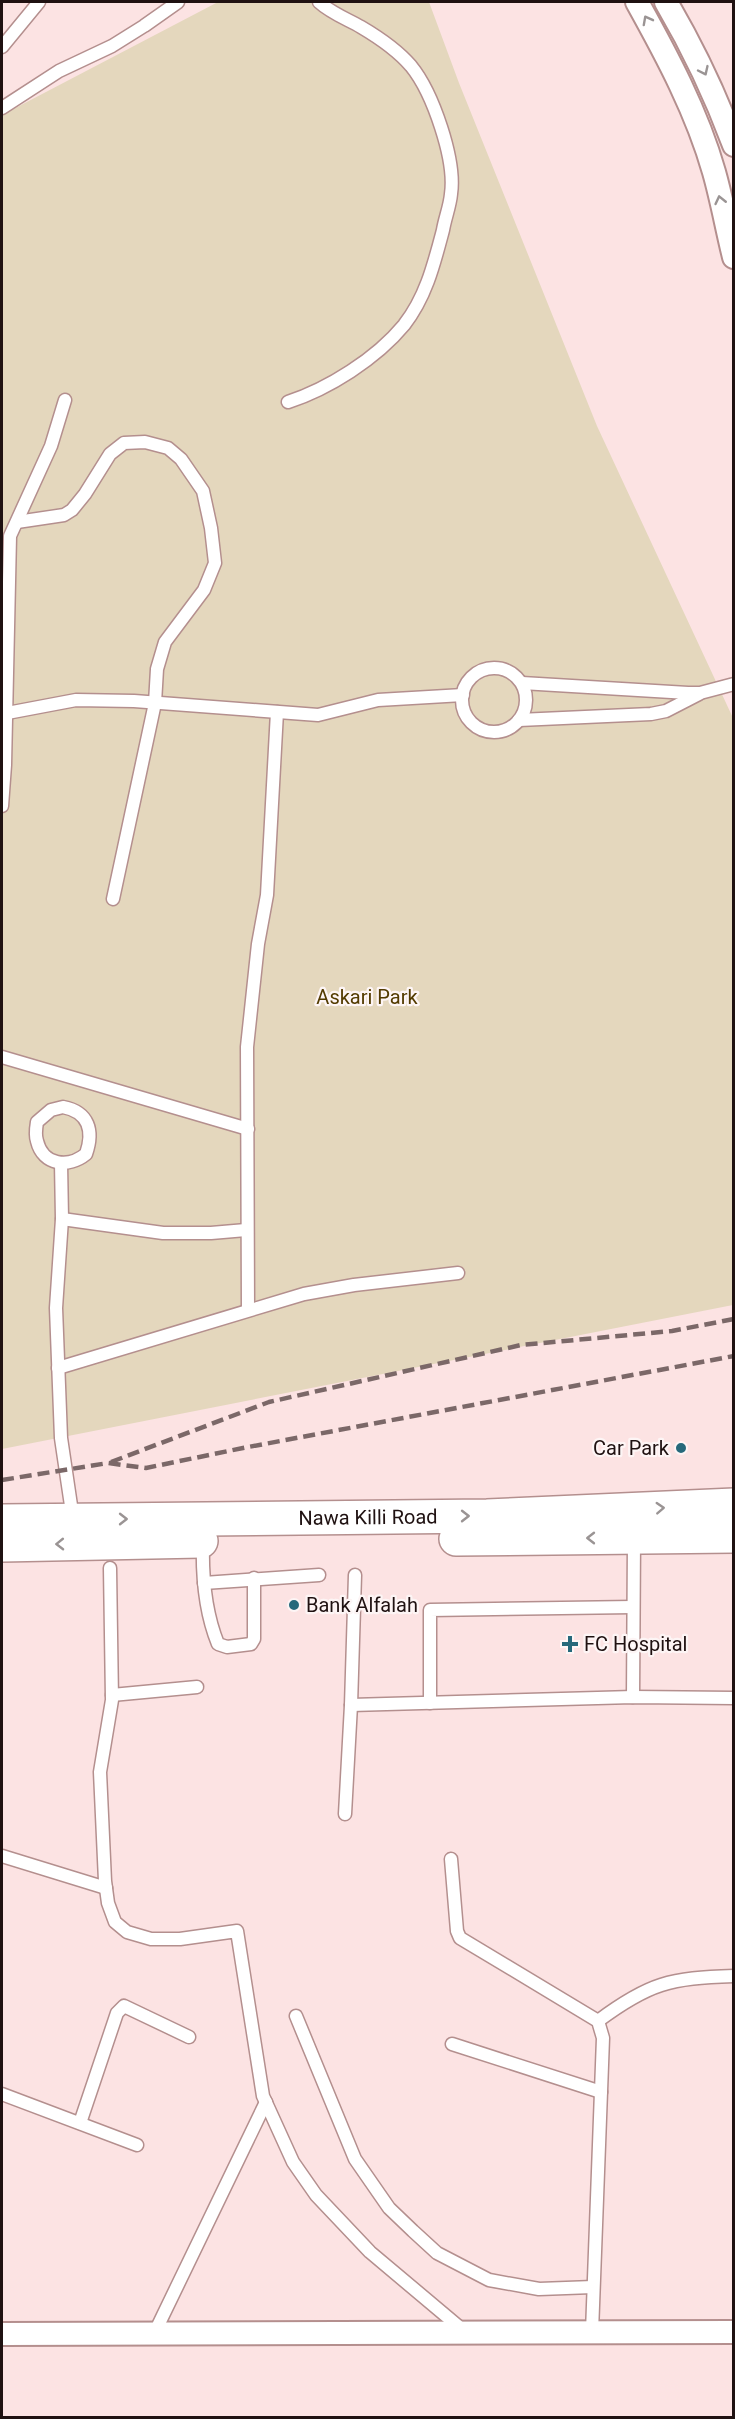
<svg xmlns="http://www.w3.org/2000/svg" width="735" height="2419" font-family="Roboto,sans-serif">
<rect width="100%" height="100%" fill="#fce3e3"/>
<path fill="#e4d7bd" d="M218,2H429L459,83L597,426L733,718V1305L2,1449V115Z"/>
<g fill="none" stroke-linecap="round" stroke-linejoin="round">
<defs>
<g id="service">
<path d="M2,47L39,2"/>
<path d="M2,108L59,71L112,46L144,26L178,2"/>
<path d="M288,402C328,389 376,359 404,325C426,297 434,264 443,230C445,218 450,206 451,194C456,160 433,93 411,66C399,52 378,37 361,27C347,19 331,13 319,2"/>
<path d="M17,522L64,515L72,510L85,494L110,454L124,443L145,442L168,448L181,459L203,491L211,528L215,563L204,590L165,642L157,669L155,703L113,899"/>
<circle cx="494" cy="700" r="32"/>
<path d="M522,683L688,693H700L734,684"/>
<path d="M2,714L76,700L134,701L318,715L378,700L463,695"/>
<path d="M519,720L651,714L666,711L699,694"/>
<path d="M2,806L5,765L10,536L51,446L65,400"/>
<path d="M2,1057L248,1129"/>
<path d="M63,1107C89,1112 94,1131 86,1154C69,1168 43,1166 37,1141C35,1135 36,1128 37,1122L51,1110Z"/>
<path d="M61,1163L62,1219L56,1308L61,1438L73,1519"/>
<path d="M62,1219L163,1233H211L246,1230"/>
<path d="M248,1310L247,1047L258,944L267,895L277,712"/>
<path d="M58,1368L304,1294L354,1285L458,1273"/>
<path d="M203,1542C202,1576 205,1612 218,1644L227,1647L251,1644L254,1639V1578"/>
<path d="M110,1568L112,1700L100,1772L105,1881L108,1903L115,1922L127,1932L151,1939H180L237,1931L263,2096L293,2162L316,2195L370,2252L464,2331"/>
<path d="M204,1583L319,1575"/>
<path d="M112,1695L197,1687"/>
<path d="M633,1697L634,1539"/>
<path d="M430,1703V1610L633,1607"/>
<path d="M351,1705L633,1697L734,1698"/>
<path d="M345,1814L351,1705L355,1575"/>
<path d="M2,1856L106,1888"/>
<path d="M451,1859L457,1931L460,1938L598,2021L603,2038L592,2332"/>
<path d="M296,2016L355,2159L389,2208L413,2231L437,2253L489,2280L539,2289L593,2287"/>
<path d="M598,2021C649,1983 670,1978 734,1976"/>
<path d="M452,2044L601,2092"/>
<path d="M2,2094L137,2145"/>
<path d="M80,2123L117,2013L124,2006L189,2037"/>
<path d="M154,2334L266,2102"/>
</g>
<g id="minor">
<path d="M637,2C667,56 697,112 714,172C722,200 727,229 734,257"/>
<path d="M666,2C693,48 715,94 734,145"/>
<path d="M2,2334L734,2332"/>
</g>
<g id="primary">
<path id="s1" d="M2,1521L487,1516L734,1505"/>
<path d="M456,1539L734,1536"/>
<path d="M2,1545L201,1541"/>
</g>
</defs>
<use href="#service" stroke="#b48f8e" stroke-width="15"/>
<use href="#minor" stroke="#b48f8e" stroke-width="26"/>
<use href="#primary" stroke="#b48f8e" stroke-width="36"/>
<use href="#service" stroke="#fff" stroke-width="12"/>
<use href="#minor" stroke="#fff" stroke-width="22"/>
<use href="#primary" stroke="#fff" stroke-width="33"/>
<g stroke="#7b6868" stroke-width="4.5" stroke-dasharray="12 6" stroke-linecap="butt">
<path d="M111,1462L269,1402L521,1345L672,1331L734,1319"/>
<path d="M2,1480L108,1463L146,1468L243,1448L734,1356"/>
</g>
</g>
<defs><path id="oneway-chevron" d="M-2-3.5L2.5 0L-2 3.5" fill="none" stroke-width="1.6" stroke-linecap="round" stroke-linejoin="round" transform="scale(1.5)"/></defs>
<g stroke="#9a9494">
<use href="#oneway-chevron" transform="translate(647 20) rotate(-118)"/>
<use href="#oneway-chevron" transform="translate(704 71) rotate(65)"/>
<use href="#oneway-chevron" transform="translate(720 200) rotate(-103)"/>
<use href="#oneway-chevron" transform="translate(660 1508) rotate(-3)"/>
<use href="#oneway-chevron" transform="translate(465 1516)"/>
<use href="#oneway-chevron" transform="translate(123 1519)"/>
<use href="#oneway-chevron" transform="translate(591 1538) rotate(180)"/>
<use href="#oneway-chevron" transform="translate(60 1544) rotate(179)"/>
</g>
<g fill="#26697b" stroke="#fdf5f5" stroke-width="2">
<circle cx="681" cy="1448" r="6"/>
<circle cx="294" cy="1605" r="6"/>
<path d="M567 1635h6v6h6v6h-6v6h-6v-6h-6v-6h6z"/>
</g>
<g text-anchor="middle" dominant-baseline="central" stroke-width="4.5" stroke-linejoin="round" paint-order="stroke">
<g font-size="20" fill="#533b00" stroke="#fdf5f5">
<text x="367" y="997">Askari Park</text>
</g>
<g font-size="20" fill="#1f1111" stroke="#fdf5f5" text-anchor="start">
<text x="669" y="1448" text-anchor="end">Car Park</text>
<text x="306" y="1605">Bank Alfalah</text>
<text x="584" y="1644">FC Hospital</text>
</g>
<g font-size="20" fill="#1f1111" stroke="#fdf5f5">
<text stroke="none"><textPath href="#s1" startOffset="366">Nawa Killi Road</textPath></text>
</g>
</g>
<rect width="735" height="2419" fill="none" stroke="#1f1111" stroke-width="6"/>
</svg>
